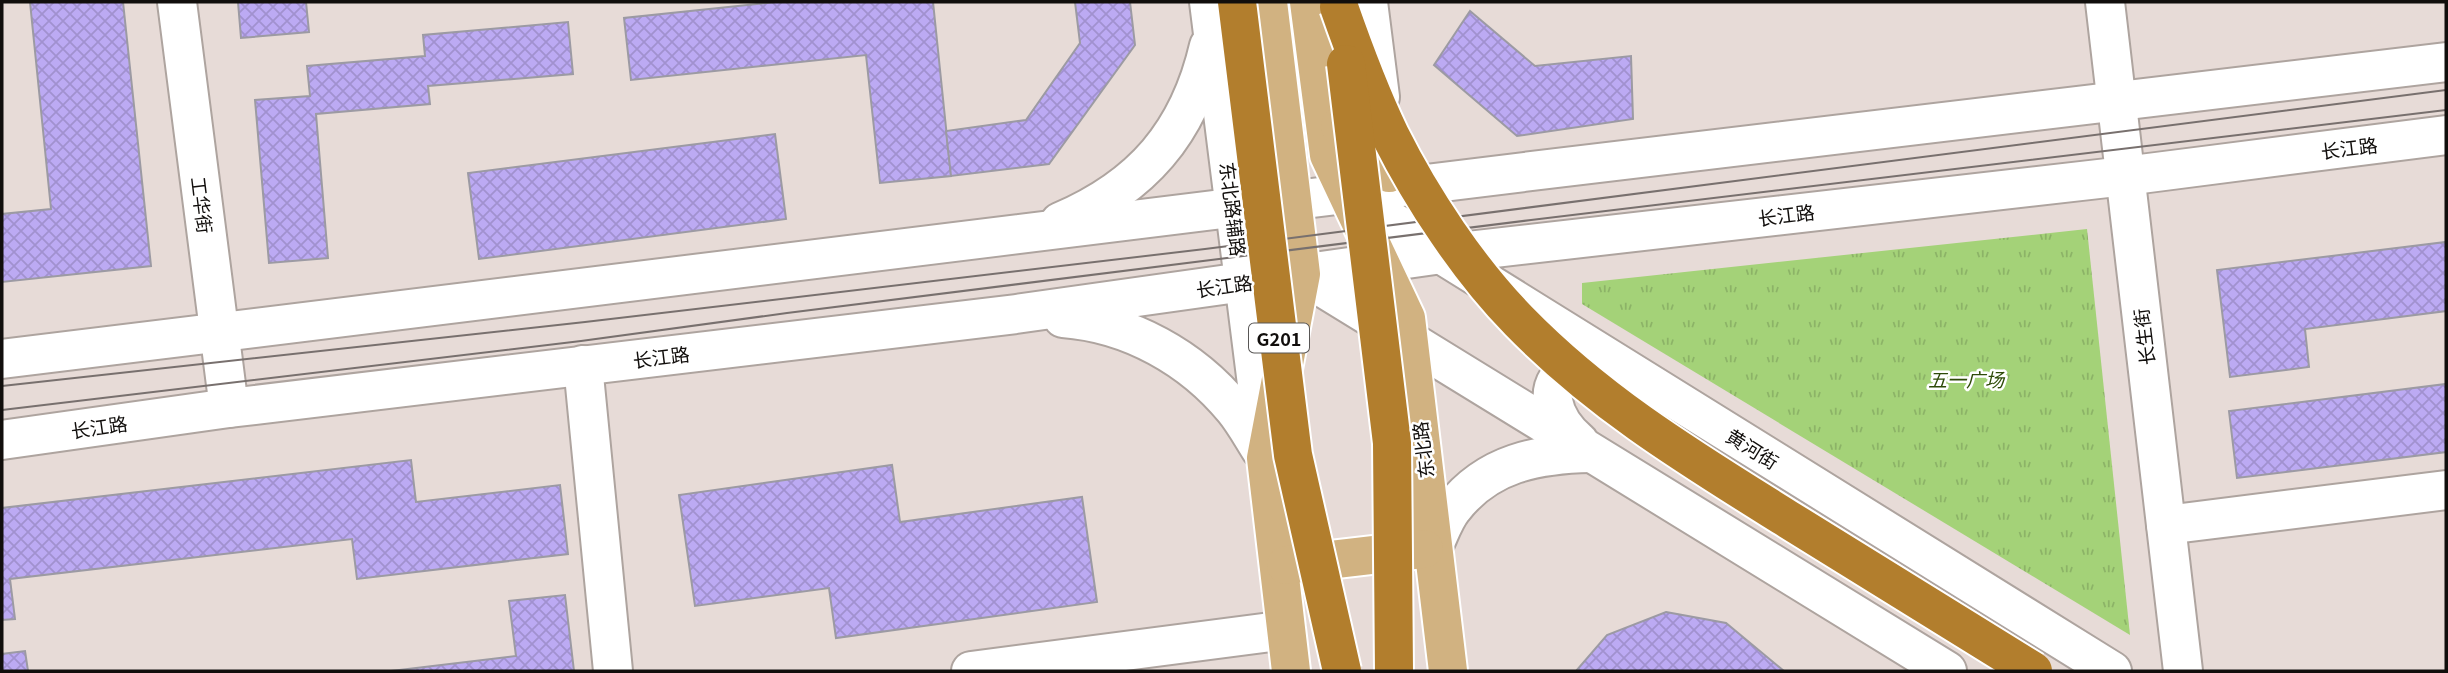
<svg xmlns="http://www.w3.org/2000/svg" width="2448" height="673" font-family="Georgia,'Noto Sans SC',serif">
<defs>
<pattern id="park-tufts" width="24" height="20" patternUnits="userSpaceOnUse" patternTransform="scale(1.75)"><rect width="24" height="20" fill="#a4d278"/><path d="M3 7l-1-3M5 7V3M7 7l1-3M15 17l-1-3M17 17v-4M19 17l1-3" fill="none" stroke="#8cb367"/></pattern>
<pattern id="building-cross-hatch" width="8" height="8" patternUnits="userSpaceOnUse" patternTransform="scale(1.75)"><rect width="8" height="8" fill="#bcaaf3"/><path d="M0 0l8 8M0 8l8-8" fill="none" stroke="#a191cf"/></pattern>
</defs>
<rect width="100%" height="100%" fill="#e7dbd7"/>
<path fill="url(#park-tufts)" d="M2087,229L2130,635L1582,304V283Z"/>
<g fill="url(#building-cross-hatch)" stroke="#9c9aa3" stroke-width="2">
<path d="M30,2H123L151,266L2,282V214L51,209Z"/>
<path d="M238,2H306L309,32L241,38Z"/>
<path d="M775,2H933L951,176L880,183L866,55L631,80L624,18Z"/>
<path d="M1075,2H1130L1135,45L1049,164L951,176L946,131L1026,120L1080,43Z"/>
<path d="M1470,11L1535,66L1631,56L1633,119L1517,136L1434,65Z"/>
<path d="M568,22L573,74L428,86L430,104L316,114L328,258L269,263L255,100L310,96L307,66L425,56L423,35Z"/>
<path d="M775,134L786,219L479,259L468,173Z"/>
<path d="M2446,242V311L2305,329L2309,367L2230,377L2217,270Z"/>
<path d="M2446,384V452L2237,478L2229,411Z"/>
<path d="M411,460L416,502L560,485L568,554L357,579L352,539L10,579L15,619L2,620V508Z"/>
<path d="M892,465L900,522L1082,497L1097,602L836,638L829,588L695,606L679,495Z"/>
<path d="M565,595L574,671H391L516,656L509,601Z"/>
<path d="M1666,612L1726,623L1784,671H1576L1607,635Z"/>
<path d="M25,651L28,671H2V654Z"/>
</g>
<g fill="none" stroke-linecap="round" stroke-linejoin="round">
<defs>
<g id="street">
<path d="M177,2L229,408"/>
<path d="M2105,2L2183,671"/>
<path d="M583,365L613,671"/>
<path d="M2166,525L2446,490"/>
<path d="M971,671L1286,630"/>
</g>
<g id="secondary">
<path d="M1209,2L1265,448"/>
<path d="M1368,2L1380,97"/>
<path d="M1060,222C1142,187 1189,133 1209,46"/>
<path d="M1395,223L1412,236L2112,671"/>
<path d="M1301,274L1947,671"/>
<path d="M1063,318C1130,323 1192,358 1234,409C1244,421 1252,436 1261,450"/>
<path d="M2,359L1524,172L2446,62"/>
<path d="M2,440L229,408L1016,314L1442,254L2125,176L2446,135"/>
<path d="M1579,442C1567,432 1556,417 1553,401C1549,375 1577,357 1600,363"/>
<path d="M1433,547C1439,535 1444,519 1453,508C1488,463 1537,454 1591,453"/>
</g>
<g id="primary">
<path d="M1268,2L1301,274L1266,458L1291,671"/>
<path d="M1309,2L1329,155L1406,318L1448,671"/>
<path d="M1340,126L1389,173"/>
<path d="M1286,565L1424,549"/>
</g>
</defs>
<use href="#street" stroke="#aea49f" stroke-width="42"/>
<use href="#secondary" stroke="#aea49f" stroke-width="42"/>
<use href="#primary" stroke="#fff" stroke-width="42"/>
<use href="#street" stroke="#fff" stroke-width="38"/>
<use href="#secondary" stroke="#fff" stroke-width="38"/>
<use href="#primary" stroke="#d1b281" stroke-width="38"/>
<g stroke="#78706e" stroke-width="2">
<path d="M2,386L585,322L1205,249L2446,90"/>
<path d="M2,410L581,341L787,313L1531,220L2446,110"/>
</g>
<defs>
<g id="highway-bridge">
<path d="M1237,2L1293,455L1342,671"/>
<path d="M1339,7C1354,50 1370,93 1390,135C1422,199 1469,270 1519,321C1599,403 1690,458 1786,518C1869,569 1951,620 2033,671"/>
<path d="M1346,64L1392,443L1394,671"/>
</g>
</defs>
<use href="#highway-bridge" stroke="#fff" stroke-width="42" stroke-linecap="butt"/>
<use href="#highway-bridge" stroke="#b27e2d" stroke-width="38"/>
</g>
<g text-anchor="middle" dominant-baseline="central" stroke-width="5" stroke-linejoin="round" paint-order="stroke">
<rect fill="#fff" stroke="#585655" stroke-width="2" x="1249" y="323.5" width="60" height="29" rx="5"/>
<g font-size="18" font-weight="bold" fill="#110e0c">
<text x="1279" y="338">G201</text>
</g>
<g font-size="19" fill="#110e0c" stroke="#fff">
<text transform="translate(2349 147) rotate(-7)">长江路</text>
<text transform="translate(203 205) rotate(83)">工华街</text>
<text transform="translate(1234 209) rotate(83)">东北路辅路</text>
<text transform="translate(1786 214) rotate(-7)">长江路</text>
<text transform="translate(1224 285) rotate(-8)">长江路</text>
<text transform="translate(2143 337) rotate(-97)">长生街</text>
<text transform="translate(661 356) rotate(-7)">长江路</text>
<text transform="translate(99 426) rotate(-8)">长江路</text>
<text transform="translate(1753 448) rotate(32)">黄河街</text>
<text transform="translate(1422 450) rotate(-97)">东北路</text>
</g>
<g font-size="19" font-style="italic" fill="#2e4b08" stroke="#fff">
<text x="1966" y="378">五一广场</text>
</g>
</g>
<rect width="2448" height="673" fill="none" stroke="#110e0c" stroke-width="7"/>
</svg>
